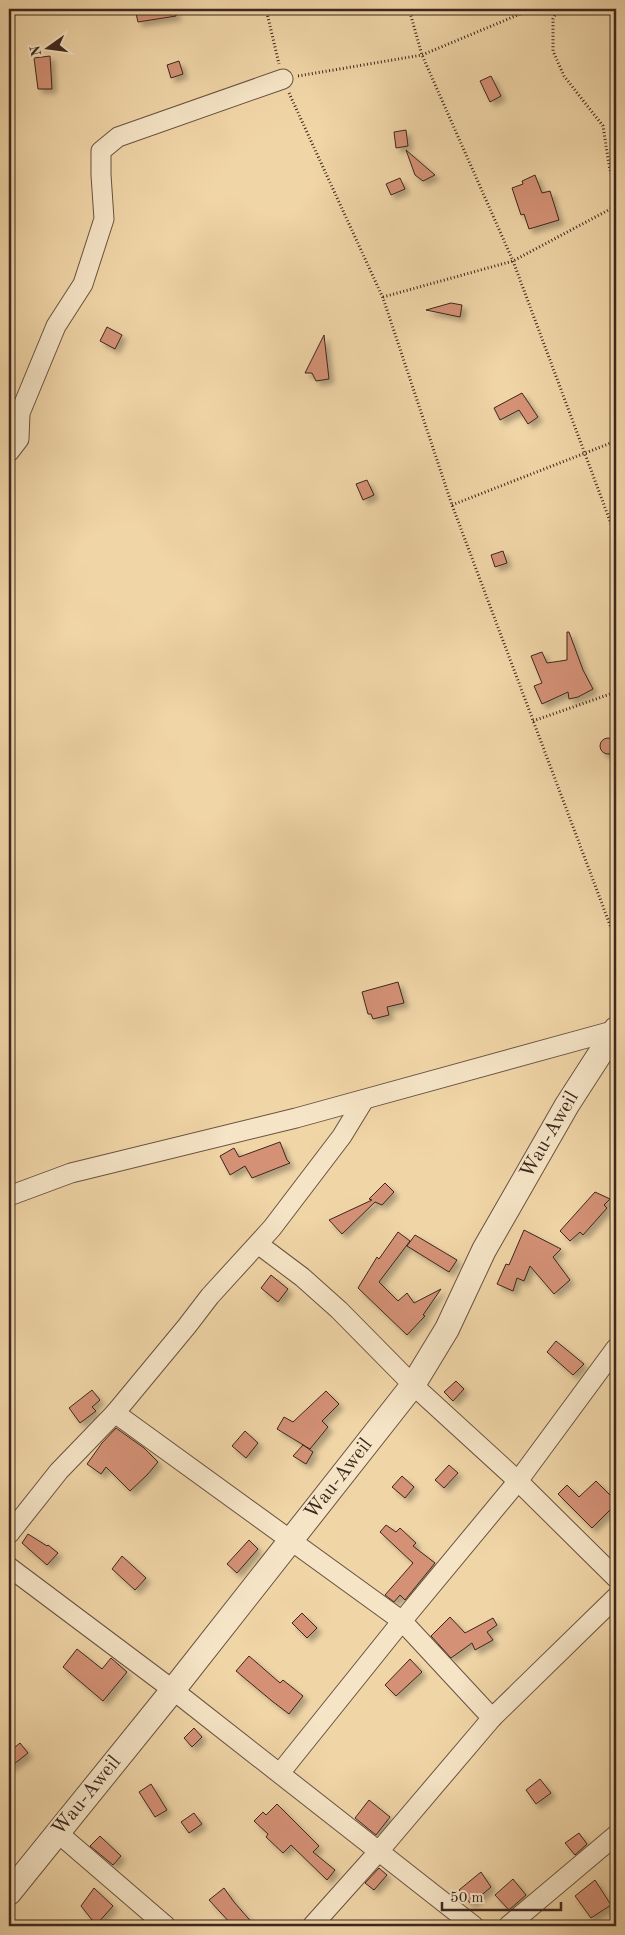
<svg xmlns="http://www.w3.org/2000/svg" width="625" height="1935" font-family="'Old Standard TT',serif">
<defs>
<filter id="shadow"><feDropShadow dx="4.5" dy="4.5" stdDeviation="2.5" flood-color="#0004"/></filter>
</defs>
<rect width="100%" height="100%" fill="#f0d5a7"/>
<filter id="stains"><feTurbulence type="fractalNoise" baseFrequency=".004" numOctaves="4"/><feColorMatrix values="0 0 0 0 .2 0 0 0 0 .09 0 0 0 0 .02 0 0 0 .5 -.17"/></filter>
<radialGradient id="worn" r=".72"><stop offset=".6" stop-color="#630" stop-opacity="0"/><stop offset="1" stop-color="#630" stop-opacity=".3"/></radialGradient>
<g fill="#d49176" stroke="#3c271d" filter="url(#shadow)">
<path d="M135,9H175L176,16L138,22Z"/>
<path d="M50,56L52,89H38L34,58Z"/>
<path d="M179,61L183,74L171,78L167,65Z"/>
<path d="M491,76L501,96L490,102L480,81Z"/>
<path d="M406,130L408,146L396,148L394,132Z"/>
<path d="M406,150L435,175L423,181L415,175Z"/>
<path d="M535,175L542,193L550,191L559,220L529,229L524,214L521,215L512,188L523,184L522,181Z"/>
<path d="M400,178L405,189L391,195L386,184Z"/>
<path d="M451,303L462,305L460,317L426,310Z"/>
<path d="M107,327L122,335L115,349L100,341Z"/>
<path d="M324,335L329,379L316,381L312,373H305Z"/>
<path d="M522,393L538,417L528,424L519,410L500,420L494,408Z"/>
<path d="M367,480L374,495L363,500L356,484Z"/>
<path d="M503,551L507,563L495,567L491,555Z"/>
<path d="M567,632H569L583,670L593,689L578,697L569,699L568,692L542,704L534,686L542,683L531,656L542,652L547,663L567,660Z"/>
<circle cx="608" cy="746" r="8"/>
<path d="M398,982L404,1003L387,1007L389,1015L373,1019L371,1014H368L362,992Z"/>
<path d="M280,1142L287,1160L290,1163L252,1178L245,1166L230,1175L220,1156L234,1148L239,1157Z"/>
<path d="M385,1183L394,1192L382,1205L375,1202L342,1234L329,1220L372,1200L369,1199Z"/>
<path d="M595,1192L610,1199L604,1205L607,1208L583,1235L580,1232L570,1241L560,1231Z"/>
<path d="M524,1230L561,1249L553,1257L570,1280L554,1294L530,1266L524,1281L517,1278L513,1291L497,1284L506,1264L509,1265Z"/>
<path d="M398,1232L410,1241L379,1282L398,1301L407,1293L414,1303L441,1289L423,1315L425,1316L407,1335L358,1288L377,1257L379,1259Z"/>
<path d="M415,1235L457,1260L449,1272L407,1246Z"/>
<path d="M271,1275L288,1289L278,1302L261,1288Z"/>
<path d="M556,1341L584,1364L573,1375L547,1352Z"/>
<path d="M456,1381L464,1389L453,1401L444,1392Z"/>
<path d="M92,1390L100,1400L92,1407L96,1411L80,1423L69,1408Z"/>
<path d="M326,1391L339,1404L322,1421L328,1427L310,1449L277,1429L284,1417L293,1422Z"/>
<path d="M116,1428L144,1448L158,1462L147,1475L130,1491L106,1467L101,1474L87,1464L102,1443Z"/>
<path d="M245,1431L258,1443L246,1458L232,1446Z"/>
<path d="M303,1445L313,1452L306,1464L293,1456Z"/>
<path d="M449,1465L458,1473L444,1488L435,1480Z"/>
<path d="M402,1476L414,1487L405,1498L392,1487Z"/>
<path d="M596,1481L616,1501V1504L592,1528L558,1494L567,1485L579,1497Z"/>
<path d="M386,1525L396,1532L400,1528L416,1543L413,1546L435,1563L405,1600L400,1595L394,1602L385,1595L413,1563L380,1532Z"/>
<path d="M28,1534L47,1546L48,1545L58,1553L47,1565L22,1543Z"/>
<path d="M249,1540L258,1549L237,1573L227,1564Z"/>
<path d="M122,1556L146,1578L135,1590L112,1569Z"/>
<path d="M302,1613L317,1628L307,1638L292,1623Z"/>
<path d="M450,1617L465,1633L493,1618L497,1625L487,1632L493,1640L475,1650L472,1643L451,1658L431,1636Z"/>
<path d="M77,1649L102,1669L111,1658L127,1672L103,1701L63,1667Z"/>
<path d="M249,1656L280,1683L283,1680L303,1696L289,1714L272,1701L236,1671Z"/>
<path d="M410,1659L422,1672L396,1696L385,1685Z"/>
<path d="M194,1728L202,1737L192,1747L184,1738Z"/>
<path d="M20,1743L28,1753L9,1768V1752Z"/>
<path d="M540,1779L551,1793L536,1804L526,1790Z"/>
<path d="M151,1784L167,1810L155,1817L139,1792Z"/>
<path d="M369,1800L390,1817L376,1835L355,1818Z"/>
<path d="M277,1804L319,1846L313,1852L335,1870L327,1880L291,1845L283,1853L266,1837L268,1834L254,1821L263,1812L266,1815Z"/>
<path d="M194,1813L202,1824L189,1833L181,1822Z"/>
<path d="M579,1833L587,1844L575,1855L565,1843Z"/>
<path d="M100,1836L121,1856L113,1865L90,1846Z"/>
<path d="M379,1868L387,1875L374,1890L365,1883Z"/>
<path d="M481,1872L491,1887L471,1904L459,1890Z"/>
<path d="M513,1879L526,1895L509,1910L495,1895Z"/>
<path d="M595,1880L611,1905L591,1918L575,1896Z"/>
<path d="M94,1888L113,1906L96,1925L81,1906Z"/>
<path d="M224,1888L234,1902L255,1926H233L209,1900Z"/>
</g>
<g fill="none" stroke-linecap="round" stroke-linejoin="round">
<defs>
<g id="minor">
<path d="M9,452L19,439L20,413L56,326L83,284L104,219L101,175V151L118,137L283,79"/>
<path d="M9,1196L71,1173L296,1118L616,1030"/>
<path d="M258,1244L302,1277L339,1310L413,1385L518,1481L616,1578"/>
<path d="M115,1413L402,1621L492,1718"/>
<path d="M9,1534L59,1471L115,1413L187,1326L210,1296L272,1228L342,1136L364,1100"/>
<path d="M9,1567L173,1690L474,1926"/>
<path d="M280,1773L402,1621L518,1481L616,1348"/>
<path d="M58,1833L166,1926"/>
<path d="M312,1926L379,1851L492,1718L616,1597"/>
<path d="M508,1926L616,1835"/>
</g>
<path id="tertiary" d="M9,1893L173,1690L413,1385L447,1329L484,1250L567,1105L616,1029"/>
</defs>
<use href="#minor" stroke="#695240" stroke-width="21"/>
<use href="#tertiary" stroke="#695240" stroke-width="26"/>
<g stroke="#3c271d" stroke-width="3" stroke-dasharray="1 2.5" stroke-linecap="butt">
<path d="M266,9L279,64"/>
<path d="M409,9L422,55L513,261L616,537"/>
<path d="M558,9L553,19V51L564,76L603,126L609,165L616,193"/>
<path d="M298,76L422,55L532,9"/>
<path d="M289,93L383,298L452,505L616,941"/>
<path d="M383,297L513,261L616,206"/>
<path d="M452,505L616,441"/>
<path d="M533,721L616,692"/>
</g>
<use href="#minor" stroke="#f5e4c6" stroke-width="19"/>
<use href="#tertiary" stroke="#f5e4c6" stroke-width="24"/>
</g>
<g text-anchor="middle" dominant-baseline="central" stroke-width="4.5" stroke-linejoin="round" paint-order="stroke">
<g font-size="20" fill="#3c271d" stroke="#f5e4c6">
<text transform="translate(550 1135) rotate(-60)">Wau-Aweil</text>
<text transform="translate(339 1479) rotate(-52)">Wau-Aweil</text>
<text transform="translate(87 1796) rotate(-51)">Wau-Aweil</text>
</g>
</g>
<rect width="625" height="1935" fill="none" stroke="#f0d5a7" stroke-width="30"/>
<rect x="10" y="10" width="605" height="1915" fill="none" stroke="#3c271d" stroke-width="2.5"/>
<rect x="15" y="15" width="595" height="1905" fill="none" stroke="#3c271d"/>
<g transform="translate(48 48) rotate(256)" stroke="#f5e4c6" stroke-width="4" paint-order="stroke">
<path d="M0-4L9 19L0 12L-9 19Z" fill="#3c271d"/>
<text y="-8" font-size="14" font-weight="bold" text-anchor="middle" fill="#3c271d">N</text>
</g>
<path d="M442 1902v8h119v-8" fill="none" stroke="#3c271d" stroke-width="2.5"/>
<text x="450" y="1902" font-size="15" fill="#3c271d" stroke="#f5e4c6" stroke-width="4" paint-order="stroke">50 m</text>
<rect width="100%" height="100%" filter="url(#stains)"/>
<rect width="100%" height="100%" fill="url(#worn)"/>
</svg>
